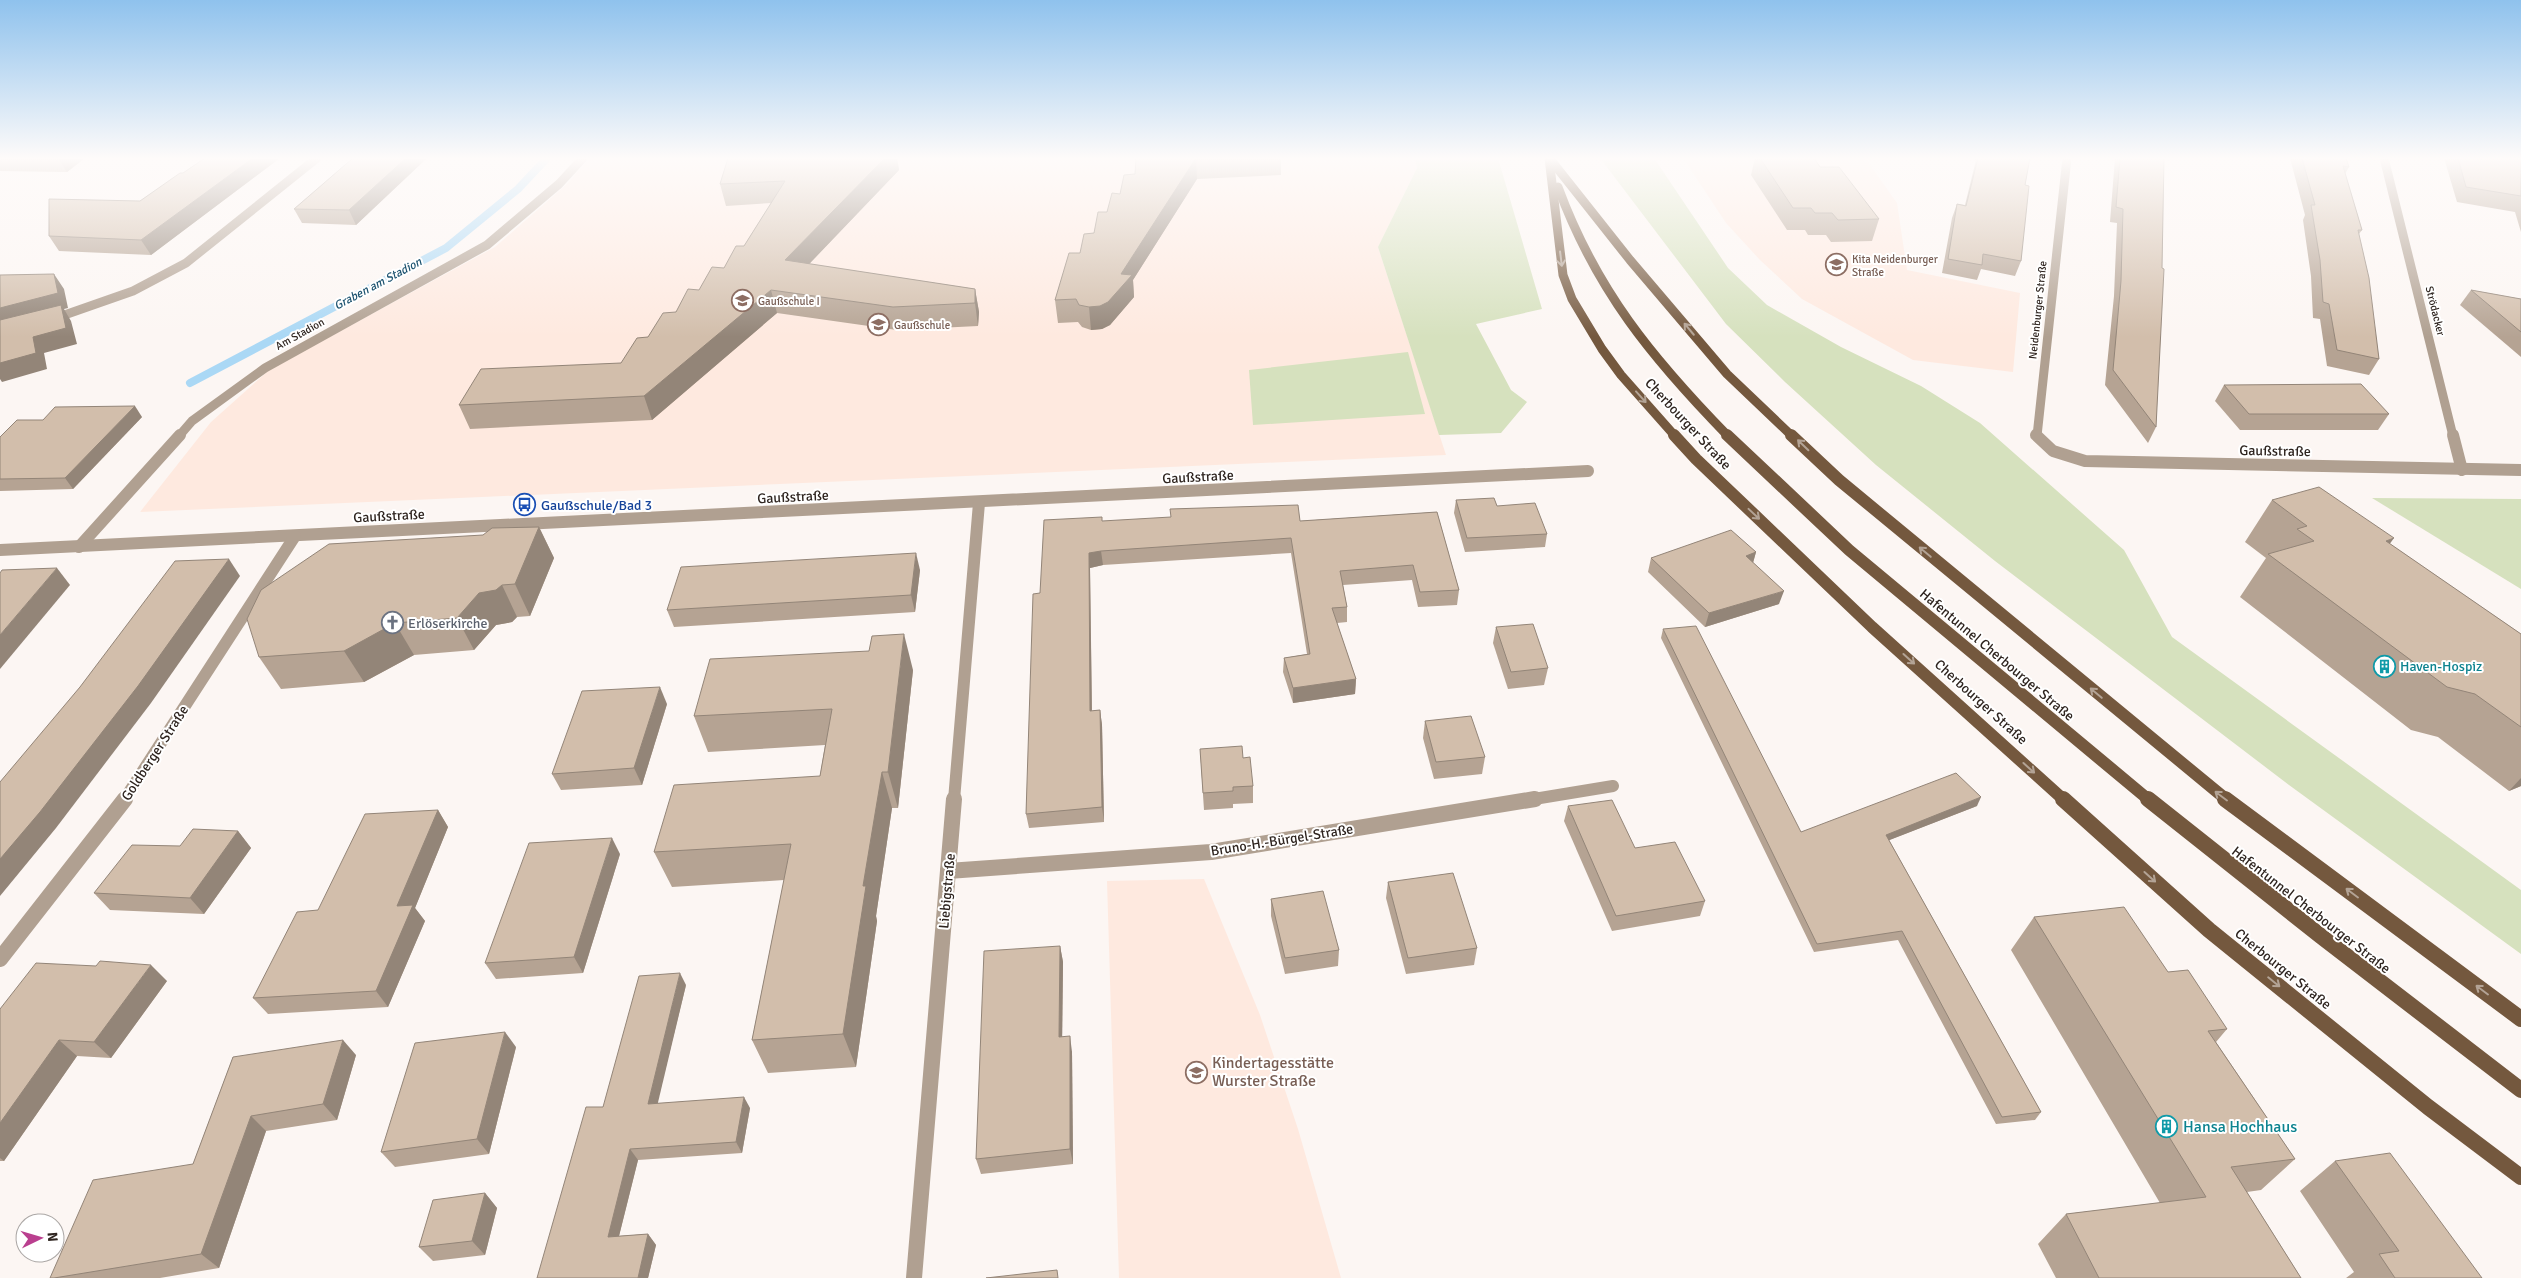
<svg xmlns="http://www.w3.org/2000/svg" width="2521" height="1278" font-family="Signika,sans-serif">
<rect width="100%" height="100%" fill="#fcf6f3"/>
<g fill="#fee9df">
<path d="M590,158H1415L1417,168L1378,247L1446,455L140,512L211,422L269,370L495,247L566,185Z"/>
<path d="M1683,158H1865L1897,203L1907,270L2020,293L2013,372L1913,360L1802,299L1760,260L1726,223Z"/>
<path d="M1204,879L1260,1015L1298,1129L1341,1278H1119L1107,881Z"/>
</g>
<g fill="#d6e1be">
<path d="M1415,158H1498L1542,309L1476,324L1511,390L1527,402L1501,433L1439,435L1378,247L1417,168Z"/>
<path d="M1600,158H1654L1728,268L1767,305L1841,347L1921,386L1980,423L2124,550L2172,637L2521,890V954L2289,785L1995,561L1876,465L1785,382L1726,324Z"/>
<path d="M1408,352L1425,414L1253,425L1249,370Z"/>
<path d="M2372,498L2521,499V589Z"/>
</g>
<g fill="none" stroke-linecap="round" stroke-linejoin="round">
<path stroke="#aad8f5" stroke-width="8" d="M190,383L446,248L518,189L547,158"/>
<g stroke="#b0a091" stroke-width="9">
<path d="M2384,158L2453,436"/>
<path d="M53,319L133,291L186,263L317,158"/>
<path d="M179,436L192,421L265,368L487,245L559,184L583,158"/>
<path d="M2037,436L2067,158"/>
</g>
<g stroke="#b0a091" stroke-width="12">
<path d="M2036,435L2053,451L2085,461L2521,470"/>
<path d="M2453,435L2462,470"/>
<path d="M79,547L180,435"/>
<path d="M0,550L1588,471"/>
<path d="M124,800L295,536"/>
<path d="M954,800L979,503"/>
<path d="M1528,800L1613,786"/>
</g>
<g stroke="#b0a091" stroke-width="16">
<path d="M948,871L1211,852L1535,799"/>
<path d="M0,959L125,799"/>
<path d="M914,1278L954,799"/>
</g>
<g stroke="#74583e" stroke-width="9">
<path d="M1549,158L1563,275L1572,299L1602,349L1621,375L1675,436"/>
<path d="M1550,159L1630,260L1727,374L1792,436"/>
<path d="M1558,187C1596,290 1652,358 1728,436"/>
</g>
<g stroke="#74583e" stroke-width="12">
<path d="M1674,435L1696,459L1872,627L2064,800"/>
<path d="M1727,435L1849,550L2149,800"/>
<path d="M1791,435L1839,480L2227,800"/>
</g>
<g stroke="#74583e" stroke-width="16">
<path d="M2063,799L2209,930L2428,1107L2521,1177"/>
<path d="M2148,799L2322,937L2521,1090"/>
<path d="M2225,799L2521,1019"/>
</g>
</g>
<g fill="#b5a393">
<path d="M0,158H85L67,172L0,171Z"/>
<path d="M205,158H280L151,255L59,251L49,236L140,201L183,173Z"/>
<path d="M353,158H427L356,225L302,223L294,209Z"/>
<path d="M728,158H897L899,170L809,264L975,289L979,312L978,326L897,330L777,313L652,420L470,429L459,405L621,363L699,290L724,268L744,246L771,203L726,206L720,184Z"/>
<path d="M1136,158H1281V175L1197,179L1133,280L1134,297L1110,325L1102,329L1091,330L1082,327L1078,322L1058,323L1055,300L1080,253L1094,233L1107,212L1135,174Z"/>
<path d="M1755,158H1814L1820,167L1879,219L1872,241L1831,242L1826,235H1808L1805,230H1787L1751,175Z"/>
<path d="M1966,158H2030L2025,185L2021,261L2015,276L1981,269L1977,280L1942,273L1952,218L1957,204L1965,205L1976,160Z"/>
<path d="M2115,158H2166L2165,160H2164L2156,427L2148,443L2105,385L2114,296L2117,223L2110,222Z"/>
<path d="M2290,158H2346L2349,167L2345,174L2362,230L2359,234L2379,359L2369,375L2327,366L2320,319L2313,318L2311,276L2303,220L2305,215Z"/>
<path d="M2444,158H2521V232L2515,212L2457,202Z"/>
<path d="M2471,290L2521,299V357L2460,305Z"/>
<path d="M2224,385L2389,414L2378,430H2240L2215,401Z"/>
<path d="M142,417L73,489L0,491V437Z"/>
<path d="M1456,500L1497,506L1547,534L1545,547L1465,552L1454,513Z"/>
<path d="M2272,500L2390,544L2521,634V786L2509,791L2438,737L2411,730L2240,597L2266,558L2245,542Z"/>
<path d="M1437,512L1459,590L1457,605L1418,607L1412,580L1343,585L1347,607V622L1337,623L1356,679L1355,694L1293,703L1283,672L1284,658L1307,654L1291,553L1103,565L1090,568L1092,711L1100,710L1102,725L1104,822L1029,828L1026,814L1040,593L1102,521H1300Z"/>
<path d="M539,527L554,558L530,616L517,617L512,622L496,625L474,650L414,655L364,682L281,689L259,657L483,535Z"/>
<path d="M1756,552L1753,563L1779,604L1705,627L1648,572L1651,558Z"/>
<path d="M920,570L915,612L674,627L667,610Z"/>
<path d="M1496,627L1548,668L1544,685L1508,689L1493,643Z"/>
<path d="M1663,629L1801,832L1977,806L1889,840L2041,1112L2035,1120L1996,1124L1898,940L1814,952L1661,638Z"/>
<path d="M913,670L898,808H892L876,916L877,921L856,1067L768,1073L752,1040L784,880L672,887L654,852L820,776L825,745L708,752L694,716Z"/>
<path d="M667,704L642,785L561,790L552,774Z"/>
<path d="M1425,721L1485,757L1482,774L1434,779L1423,738Z"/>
<path d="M1200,749L1243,758L1253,786V803L1233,804V808L1204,810Z"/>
<path d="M1568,806L1635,848L1705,901L1700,916L1612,931L1564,821Z"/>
<path d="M438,810L448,827L415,908L425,921L388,1007L268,1014L253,998L318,910Z"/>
<path d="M238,831L251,848L204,914L110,910L94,893L180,846Z"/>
<path d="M620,854L583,973L496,979L485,963Z"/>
<path d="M1388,882L1477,948L1474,965L1406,974L1386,898Z"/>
<path d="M1271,899L1339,950L1338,966L1285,974L1271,916Z"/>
<path d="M2034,917L2168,972L2227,1029L2216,1042L2295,1159L2261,1190L2247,1192L2301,1278H2056L2038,1244L2066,1214L2160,1203L2011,950Z"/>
<path d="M1060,946L1063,962L1062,1037L1072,1052L1073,1164L981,1174L976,1159Z"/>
<path d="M167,981L111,1058L77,1056L4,1161H0V1009Z"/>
<path d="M686,985L657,1103L750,1108L742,1153L638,1160L619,1236L648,1234L656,1245L648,1278H537L603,1107Z"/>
<path d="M516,1047L489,1154L395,1167L381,1152Z"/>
<path d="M356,1055L337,1120L266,1131L219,1268L160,1278H50L193,1164L233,1057Z"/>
<path d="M2335,1161L2482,1278H2346L2354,1272L2300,1191Z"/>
<path d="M485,1193L497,1208L485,1255L433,1261L419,1247Z"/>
</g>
<g fill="#938578">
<path d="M58,158H85L67,172Z"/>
<path d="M253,158H280L151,255L141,240Z"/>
<path d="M406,158H427L356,225L349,210Z"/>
<path d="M885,158H897L899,170L791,283L785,260Z"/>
<path d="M1196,158L1197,179L1133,280L1134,297L1110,325L1102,329L1091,330L1089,307L1121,274Z"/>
<path d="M54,274L64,289L68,308L64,309L71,321L77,344L44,353L47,369L2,382L0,379V308Z"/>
<path d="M975,289L979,312L978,326L975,303Z"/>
<path d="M771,290L777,313L652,420L644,396Z"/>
<path d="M135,406L142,417L73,489L65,478Z"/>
<path d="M539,527L554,558L530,616L515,584Z"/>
<path d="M2394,538L2363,581L2386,541Z"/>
<path d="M1101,551L1103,565L1090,568L1092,726L1090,711L1089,553Z"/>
<path d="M1756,552L1752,566L1746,556Z"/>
<path d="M916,553L920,570L915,612L911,595Z"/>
<path d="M229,559L240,576L151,703L56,828L0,896V859Z"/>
<path d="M57,568L70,585L0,669V635Z"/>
<path d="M502,585L517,617L512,622L496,625L474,650L457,618L479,593Z"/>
<path d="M1784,591L1779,604L1705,627L1709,613Z"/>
<path d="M395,623L414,655L364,682L344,651Z"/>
<path d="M904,634L913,670L898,808L888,772Z"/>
<path d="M1356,679L1355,694L1293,703V688Z"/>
<path d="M660,687L667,704L642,785L634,768Z"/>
<path d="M1100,710L1102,725L1104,822L1102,807Z"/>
<path d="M882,772L892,808L876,916L877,921L856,1067L843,1034L863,886Z"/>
<path d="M2521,778V786L2509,791Z"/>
<path d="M1981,797L1977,806L1882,843L1886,835Z"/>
<path d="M438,810L448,827L415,908L425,921L388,1007L376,991L397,906Z"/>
<path d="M238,831L251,848L204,914L190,898Z"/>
<path d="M612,838L620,854L583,973L574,957Z"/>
<path d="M1060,946L1063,962L1062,1053L1059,1037Z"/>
<path d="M151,965L167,981L111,1058L94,1042Z"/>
<path d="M680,973L686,985L655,1115L648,1104Z"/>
<path d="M505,1032L516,1047L489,1154L477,1139Z"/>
<path d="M1070,1036L1072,1052L1073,1164L1070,1149Z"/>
<path d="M59,1040L77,1056L4,1161L0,1158V1123Z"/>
<path d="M343,1040L356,1055L337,1120L323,1104Z"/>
<path d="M744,1097L750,1108L742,1153L736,1142Z"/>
<path d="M251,1116L266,1131L219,1268L201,1254Z"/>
<path d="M630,1149L638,1160L616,1248L608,1237Z"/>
<path d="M485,1193L497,1208L485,1255L472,1241Z"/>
<path d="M648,1234L656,1245L648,1278H638Z"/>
</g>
<g fill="#d2beab" stroke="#938578">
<path d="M205,158H253L141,240L49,236V199L140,201L180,173H183Z"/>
<path d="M353,158H406L349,210L294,209Z"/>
<path d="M728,158H885L785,260L975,289V303L893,307L771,290L644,396L459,405L481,369L621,363L637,338L648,337L663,313L676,312L688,289L699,290L712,267L724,268L736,246H744L785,181L720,184Z"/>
<path d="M1136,158H1196L1121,274L1132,275L1108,302L1100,306L1089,307L1079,305L1076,299L1055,300L1069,253H1080L1084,234L1094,233L1098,212H1107L1112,193L1120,194L1124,175L1135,174Z"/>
<path d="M1760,158H1814L1820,167H1839L1879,219L1838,220L1832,213H1815L1811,208H1793Z"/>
<path d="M1978,158H2030L2025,185L2029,186L2021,261L1983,254L1982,265L1948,259L1957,204L1966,206Z"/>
<path d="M2120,158H2164L2162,268L2164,269L2156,427L2113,370L2121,281L2123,209L2116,207Z"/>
<path d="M2302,158H2346L2349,167L2343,166L2362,230H2358L2369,278L2379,359L2337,350L2329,304L2323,302L2320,260L2311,205H2315Z"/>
<path d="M2458,158H2521V196L2466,187Z"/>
<path d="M54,274L58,293L0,308V275Z"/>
<path d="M2471,290L2521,299V332Z"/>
<path d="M61,305L66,328L33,337L36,353L0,363V320Z"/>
<path d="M2361,384L2389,414H2249L2224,385Z"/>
<path d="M135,406L65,478L0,479V437L17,420H43L55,407Z"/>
<path d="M2319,487L2394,538L2386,541L2521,634V727L2475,694L2447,687L2268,554L2314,541L2297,529L2307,526L2272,500Z"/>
<path d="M1494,498L1497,506L1535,503L1547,534L1467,538L1456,500Z"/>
<path d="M1298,505L1300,521L1437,512L1459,590L1420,592L1413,565L1340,571L1347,607L1332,608L1356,679L1293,688L1284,658L1310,654L1291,538L1101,551L1089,553L1090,711L1100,710L1102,807L1026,814L1033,594L1040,593L1044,520L1102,517V521L1171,517L1170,509Z"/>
<path d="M539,527L515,584L502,585L496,590L479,593L457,618L395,623L344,651L259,657L247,619L261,590L329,544L483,535L492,528Z"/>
<path d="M1731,530L1756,552L1746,556L1784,591L1709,613L1651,558Z"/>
<path d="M916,553L911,595L667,610L681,567Z"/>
<path d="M229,559L138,686L40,812L0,859V782L80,687L175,561Z"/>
<path d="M57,568L0,635V573L2,570Z"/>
<path d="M1533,624L1548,668L1511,672L1496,627Z"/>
<path d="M1696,626L1801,832L1956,773L1981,797L1886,835L2041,1112L2002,1117L1902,931L1817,944L1663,629Z"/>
<path d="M904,634L888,772H882L863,886H866L843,1034L752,1040L791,844L654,852L674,785L820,776L832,709L694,716L710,659L869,651L872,636Z"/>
<path d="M660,687L634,768L552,774L582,691Z"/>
<path d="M1471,716L1485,757L1436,762L1425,721Z"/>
<path d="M1242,746L1243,758L1250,757L1253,786L1233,787V791L1203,793L1200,749Z"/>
<path d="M1612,800L1635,848L1675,842L1705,901L1616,916L1568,806Z"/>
<path d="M438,810L397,906L413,905L376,991L253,998L297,912L318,910L365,814Z"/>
<path d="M193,829L238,831L190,898L94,893L132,845L180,846Z"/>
<path d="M612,838L574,957L485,963L529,843Z"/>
<path d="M1453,873L1477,948L1408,958L1388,882Z"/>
<path d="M1323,891L1339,950L1285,958L1271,899Z"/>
<path d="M2124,907L2168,972L2188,970L2227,1029L2208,1031L2295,1159L2231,1167L2301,1278H2099L2066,1214L2206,1197L2034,917Z"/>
<path d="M1060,946L1059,1037L1070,1036V1149L976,1159L984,951Z"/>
<path d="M100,961L151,965L94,1042L59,1040L0,1123V1009L36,963L96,966Z"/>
<path d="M680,973L648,1104L744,1097L736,1142L630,1149L608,1237L648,1234L638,1278H537L586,1107H603L639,976Z"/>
<path d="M505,1032L477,1139L381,1152L415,1043Z"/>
<path d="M343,1040L323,1104L251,1116L201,1254L54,1278H50L93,1180L193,1164L233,1057Z"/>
<path d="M2390,1153L2482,1278H2395L2379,1254L2399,1251L2335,1161Z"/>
<path d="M485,1193L472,1241L419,1247L433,1200Z"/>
<path d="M1057,1270L1058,1278H986Z"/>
</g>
<defs><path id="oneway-shaft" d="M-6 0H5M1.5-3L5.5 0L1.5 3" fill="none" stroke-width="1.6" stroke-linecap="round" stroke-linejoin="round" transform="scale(1.25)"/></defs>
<g stroke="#b3a395">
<use href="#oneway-shaft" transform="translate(1561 259) rotate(83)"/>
<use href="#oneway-shaft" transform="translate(1689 329) rotate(-130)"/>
<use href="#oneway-shaft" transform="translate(1641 397) rotate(48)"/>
<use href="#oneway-shaft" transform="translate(1803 445) rotate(-136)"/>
<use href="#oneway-shaft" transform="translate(1754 514) rotate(43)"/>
<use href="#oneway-shaft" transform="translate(1925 552) rotate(-140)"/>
<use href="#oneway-shaft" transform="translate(1909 659) rotate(42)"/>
<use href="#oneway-shaft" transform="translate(2096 693) rotate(-140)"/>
<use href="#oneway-shaft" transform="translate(2029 768) rotate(42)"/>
<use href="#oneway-shaft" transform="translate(2221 796) rotate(-143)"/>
<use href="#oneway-shaft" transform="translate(2150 877) rotate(42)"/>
<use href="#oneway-shaft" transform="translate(2352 893) rotate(-143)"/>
<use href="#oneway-shaft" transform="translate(2274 982) rotate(39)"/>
<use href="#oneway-shaft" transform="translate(2482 990) rotate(-143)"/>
</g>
<linearGradient id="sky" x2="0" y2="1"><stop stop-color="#8fc2ed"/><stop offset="0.47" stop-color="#fefbfa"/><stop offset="1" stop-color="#fefbfa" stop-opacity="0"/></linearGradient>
<rect width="2521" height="337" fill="url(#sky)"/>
<defs>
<symbol id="school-ring" viewBox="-11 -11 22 22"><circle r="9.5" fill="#fff" stroke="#8d6e63" stroke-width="1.5"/><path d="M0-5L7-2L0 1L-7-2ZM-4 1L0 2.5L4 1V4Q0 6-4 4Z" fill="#8d6e63"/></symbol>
<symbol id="bus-ring" viewBox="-11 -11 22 22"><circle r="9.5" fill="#fff" stroke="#1a4fb4" stroke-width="1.5"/><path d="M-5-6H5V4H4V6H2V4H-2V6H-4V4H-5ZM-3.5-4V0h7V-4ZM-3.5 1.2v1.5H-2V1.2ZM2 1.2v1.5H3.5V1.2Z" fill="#1a4fb4"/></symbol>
<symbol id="church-ring" viewBox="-11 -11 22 22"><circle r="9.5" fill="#fff" stroke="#6b7280" stroke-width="1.5"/><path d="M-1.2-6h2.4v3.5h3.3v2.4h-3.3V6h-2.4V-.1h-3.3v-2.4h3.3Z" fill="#6b7280"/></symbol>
<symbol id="building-ring" viewBox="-11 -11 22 22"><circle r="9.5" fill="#fff" stroke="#0f9aa8" stroke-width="1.5"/><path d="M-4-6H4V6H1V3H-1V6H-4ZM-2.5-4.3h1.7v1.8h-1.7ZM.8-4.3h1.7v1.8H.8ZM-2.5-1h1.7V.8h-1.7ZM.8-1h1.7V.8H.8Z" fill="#0f9aa8"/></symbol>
</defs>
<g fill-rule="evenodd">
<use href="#school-ring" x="1824" y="252" width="25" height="25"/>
<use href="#school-ring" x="730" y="288" width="25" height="25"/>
<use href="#school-ring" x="866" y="312" width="25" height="25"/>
<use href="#bus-ring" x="512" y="492" width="25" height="25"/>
<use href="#church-ring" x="380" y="610" width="25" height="25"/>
<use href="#building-ring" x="2372" y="654" width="25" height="25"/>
<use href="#school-ring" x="1184" y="1060" width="25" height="25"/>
<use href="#building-ring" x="2154" y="1114" width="25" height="25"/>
</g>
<g text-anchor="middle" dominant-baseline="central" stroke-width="4" stroke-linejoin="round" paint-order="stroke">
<g font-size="11" fill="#785e54" stroke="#fff" text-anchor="start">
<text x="1852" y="259">Kita Neidenburger<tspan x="1852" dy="13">Straße</tspan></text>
<text x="758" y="301">Gaußschule I</text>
<text x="894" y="325">Gaußschule</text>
</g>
<g font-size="11" fill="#2e241f" stroke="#fff">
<text transform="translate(2038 310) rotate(-84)">Neidenburger Straße</text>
<text transform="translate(2435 311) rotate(76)">Strödacker</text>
<text transform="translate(300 334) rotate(-29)">Am Stadion</text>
</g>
<g font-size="12" font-style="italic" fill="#1a516e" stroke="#fff">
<text transform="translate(378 284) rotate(-28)">Graben am Stadion</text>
</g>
<g font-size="14" fill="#2e241f" stroke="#fff">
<text transform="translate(1688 424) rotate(47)">Cherbourger Straße</text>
<text transform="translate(2275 451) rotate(1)">Gaußstraße</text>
<text transform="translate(1198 477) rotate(-3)">Gaußstraße</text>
<text transform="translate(793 497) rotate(-3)">Gaußstraße</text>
<text transform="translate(389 516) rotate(-3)">Gaußstraße</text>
<text transform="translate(1997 655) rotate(40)">Hafentunnel Cherbourger Straße</text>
<text transform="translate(1981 702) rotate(42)">Cherbourger Straße</text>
<text transform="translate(155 753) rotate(-57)">Goldberger Straße</text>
<text transform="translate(1282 840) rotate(-9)">Bruno-H.-Bürgel-Straße</text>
<text transform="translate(947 891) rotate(-85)">Liebigstraße</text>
<text transform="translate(2311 910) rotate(38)">Hafentunnel Cherbourger Straße</text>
<text transform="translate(2283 969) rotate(39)">Cherbourger Straße</text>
</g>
<g font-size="14" fill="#164399" stroke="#fff" text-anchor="start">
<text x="541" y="505">Gaußschule/Bad 3</text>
</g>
<g font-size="14" fill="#5b616d" stroke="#fff" text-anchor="start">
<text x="408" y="623">Erlöserkirche</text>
</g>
<g font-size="14" fill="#0d838f" stroke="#fff" text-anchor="start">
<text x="2400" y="666">Haven-Hospiz</text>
</g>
<g font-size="16" fill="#785e54" stroke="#fff" text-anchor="start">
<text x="1212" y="1063">Kindertagesstätte<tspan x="1212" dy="18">Wurster Straße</tspan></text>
</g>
<g font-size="16" fill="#0d838f" stroke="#fff" text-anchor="start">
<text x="2183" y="1127">Hansa Hochhaus</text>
</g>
</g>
<g transform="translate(40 1238) rotate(85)"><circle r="24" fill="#ffffff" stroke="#aba7a5"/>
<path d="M0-4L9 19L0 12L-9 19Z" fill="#ba3f8f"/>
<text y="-8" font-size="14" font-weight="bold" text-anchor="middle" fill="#2e241f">N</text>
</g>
</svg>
